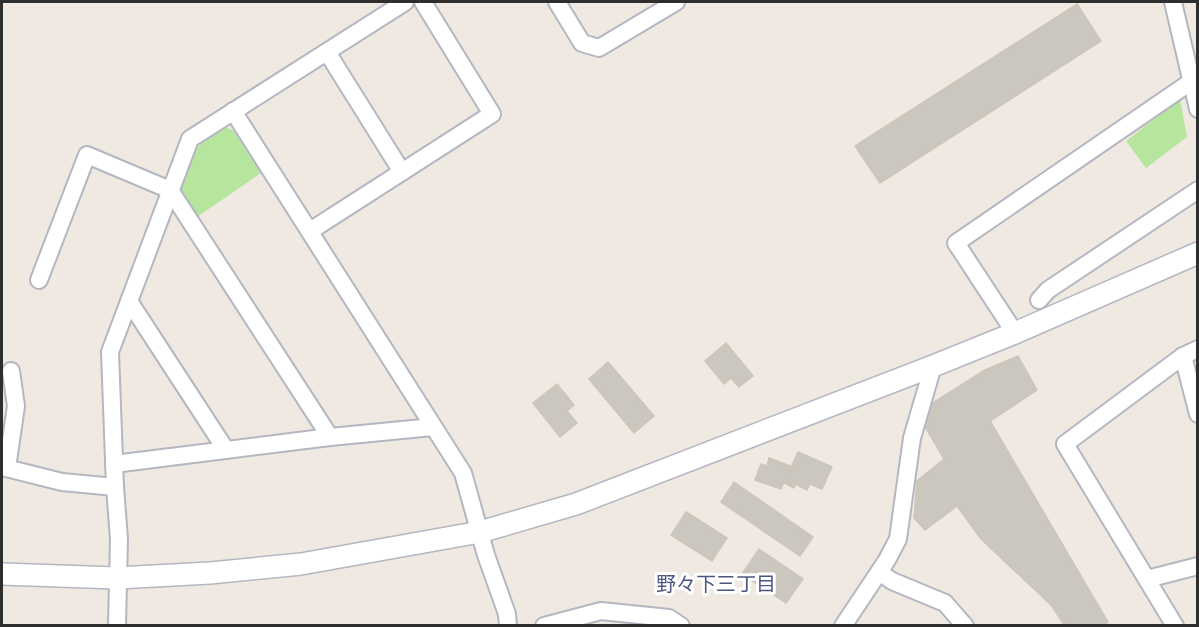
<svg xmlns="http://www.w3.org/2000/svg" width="1199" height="627" font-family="Inter,'Noto Sans JP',sans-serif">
<rect width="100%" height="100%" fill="#efe9e1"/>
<g fill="#b6e59e">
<path d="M1180,99L1187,137L1146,168L1126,141Z"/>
<path d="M226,127L234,131L261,173L197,217L182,194V184L195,151L202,142Z"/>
</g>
<g fill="#cbc7bf" stroke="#cbc5ba" stroke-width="1.5">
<path d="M1077,4L1101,41L880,183L855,146Z"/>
<path d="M726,343L753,376L739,387L731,378L724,384L705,361Z"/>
<path d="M1018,356L1037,390L990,421L1108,622L1103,626H1065L1051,605L981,539L957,506L925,530L914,518L917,481L944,459L923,423L928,406L985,370Z"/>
<path d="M608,362L654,416L634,433L589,379Z"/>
<path d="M557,384L574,405L567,411L577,423L560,437L533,403Z"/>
<path d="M798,452L832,467L822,489L810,484L807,490L795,484L794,488L784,483Z"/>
<path d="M769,458L790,466L781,489L755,480L761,464L767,466Z"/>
<path d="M734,482L813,537L800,556L721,502Z"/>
<path d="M686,512L727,538L712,561L671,535Z"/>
<path d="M759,549L803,579L786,603L742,574Z"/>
</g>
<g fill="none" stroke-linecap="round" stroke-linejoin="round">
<defs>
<g id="minor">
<path d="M557,2L582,43L599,48L676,2"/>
<path d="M1173,2L1198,109"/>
<path d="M327,52L402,172"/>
<path d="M233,111L463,473L486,555L507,614L508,626"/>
<path d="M310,231L492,114L423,2"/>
<path d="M39,280L87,155L170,190L330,437"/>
<path d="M1039,300L1048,290L1198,190"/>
<path d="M129,301L226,450"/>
<path d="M1015,333L956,243L1192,81"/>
<path d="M1183,356L1198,414"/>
<path d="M114,464L330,437L433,427"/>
<path d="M2,467L62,482L115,487"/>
<path d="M7,468L16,406L11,371"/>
<path d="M879,572L892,581L945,603L965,626"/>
<path d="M1147,579L1198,566"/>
<path d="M117,626L119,539L115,487L110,352L190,139L405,2"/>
<path d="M544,626L601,611L669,618L681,626"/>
<path d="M843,626L887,560L898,539L912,438L933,366"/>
<path d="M1175,626L1065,444L1183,356L1198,349"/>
</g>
<path id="tertiary" d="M2,574L117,578L210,573L301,564L480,532L576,504L933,366L1015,333L1198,253"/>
</defs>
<use href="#minor" stroke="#b4b7c1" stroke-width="20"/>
<use href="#tertiary" stroke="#b4b7c1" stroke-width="24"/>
<use href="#minor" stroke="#fff" stroke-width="16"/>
<use href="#tertiary" stroke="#fff" stroke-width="21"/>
</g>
<g text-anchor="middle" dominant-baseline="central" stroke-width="6" stroke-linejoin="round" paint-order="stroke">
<g font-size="20" fill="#4d5680" stroke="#fff">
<text x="716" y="584">野々下三丁目</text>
</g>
</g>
<rect width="1199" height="627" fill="none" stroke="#2e2e2e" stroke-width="6"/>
</svg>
